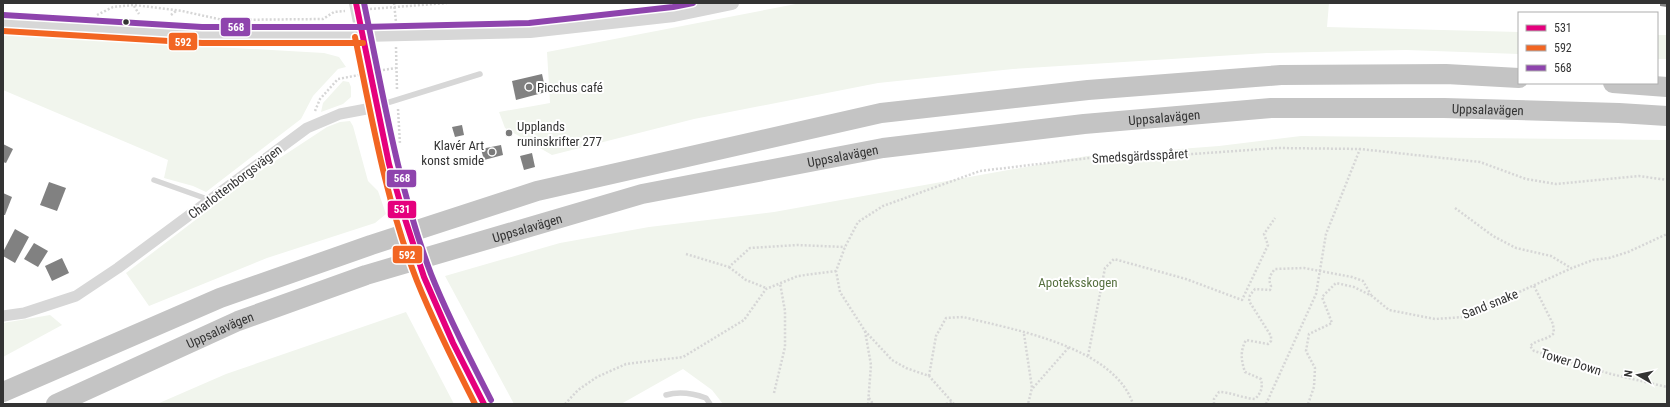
<svg xmlns="http://www.w3.org/2000/svg" width="1670" height="407" font-family="'Roboto Condensed',sans-serif">
<rect width="100%" height="100%" fill="#fff"/>
<g fill="#f1f5ed">
<path d="M801,3H1329L1327,27L1519,32V54L1406,50L1267,53L1013,69L878,83L694,119L552,155L505,128L499,112L550,103L547,52Z"/>
<path d="M3,35L324,53L339,57L346,67L338,69L313,96L301,119L206,192L193,186L164,178L168,160L3,90Z"/>
<rect x="1657" y="35" width="10" height="24"/>
<path d="M343,81L349,82L351,87V97L343,104L321,112L323,103Z"/>
<path d="M350,121L353,126L368,181L378,191L386,214L375,223L267,258L149,306L126,273L257,173L327,127L340,122Z"/>
<path d="M1301,136L1667,140V404H723L712,390L683,369L621,404H514L445,276L560,243L649,227L774,212L1087,156L1219,146Z"/>
<path d="M406,312L454,404H157L226,374Z"/>
<path d="M50,315L62,325L3,357V323Z"/>
</g>
<g fill="#818181">
<path d="M1660,3H1667V7L1660,6Z"/>
<path d="M542,74L546,92L516,100L512,81Z"/>
<path d="M462,125L464,135L455,137L452,127Z"/>
<path d="M3,144L13,149L6,163L3,162Z"/>
<path d="M501,145L503,155L484,160L481,149Z"/>
<path d="M532,153L535,167L524,170L520,156Z"/>
<path d="M49,182L66,188L57,211L40,205Z"/>
<path d="M3,193L12,197L5,215H3Z"/>
<path d="M15,229L29,237L15,263L3,256V252Z"/>
<path d="M34,243L48,251L38,267L24,259Z"/>
<path d="M62,258L69,273L52,281L45,266Z"/>
</g>
<g fill="none" stroke-linecap="round" stroke-linejoin="round">
<path stroke="#d6d6d6" stroke-width="14" stroke-dasharray="14 7" stroke-linecap="butt" d="M407,224L424,277"/>
<g stroke="#d6d6d6" stroke-width="2.5" stroke-dasharray="2 2" stroke-linecap="butt">
<path d="M394,3L396,22"/>
<path d="M134,6L139,14"/>
<path d="M370,9L447,3"/>
<path d="M97,15L113,7L134,5L182,11L223,20L323,19L334,12L345,11"/>
<path d="M171,15L176,11"/>
<path d="M396,47L397,90"/>
<path d="M383,70L396,68"/>
<path d="M398,109L400,144"/>
<path d="M315,111L320,99L338,79L359,75"/>
<path d="M1455,208L1493,236L1516,248L1551,256L1571,268"/>
<path d="M686,254L729,267L750,248L797,245L845,247"/>
<path d="M729,267L746,280L766,288"/>
<path d="M1534,286L1553,324L1554,333C1548,340 1537,339 1530,346L1534,351L1611,374L1667,387"/>
<path d="M865,331L871,365L868,404"/>
<path d="M1024,334L1032,388L1028,404"/>
<path d="M1088,356L1105,268L1114,259L1186,279L1242,300L1268,245L1264,234L1275,218"/>
<path d="M929,376L936,336L946,318L963,317C1016,330 1114,347 1133,404"/>
<path d="M1033,388L1070,346"/>
<path d="M774,393L785,347V311L780,283"/>
<path d="M869,398L873,404"/>
<path d="M565,404L578,390L597,377L626,364L683,357L744,320L766,289L798,276L836,271"/>
<path d="M946,404L952,402"/>
<path d="M954,404L929,376L906,368L892,360L865,331L840,292L836,271L845,247L858,222L883,206L980,171L1089,158L1150,157L1278,148L1360,149L1480,162L1526,179L1556,184L1639,176L1667,180"/>
<path d="M1214,404V399L1219,392C1230,392 1242,398 1255,399C1261,393 1263,388 1261,379L1245,372C1241,360 1240,351 1246,340L1268,344L1271,341V336L1249,301L1250,295L1255,289L1270,290L1271,286C1268,279 1270,275 1275,269L1304,268L1352,277L1363,281L1371,295"/>
<path d="M1266,404L1316,294L1326,234L1360,149"/>
<path d="M1308,404L1314,387L1315,368L1306,351L1309,334L1332,323L1322,297L1336,283L1354,287L1372,296L1389,310L1435,319L1464,317L1572,268L1593,260L1609,258L1628,252L1667,234"/>
</g>
<g stroke="#d7d7d7" stroke-width="5.5">
<path d="M377,106L480,74"/>
<path d="M154,180L210,200"/>
<path d="M666,395C680,391 692,393 706,398L710,404"/>
</g>
<path stroke="#d7d7d7" stroke-width="11" d="M3,316L24,313L76,296L118,268L307,128L340,114L377,107"/>
<g stroke="#d7d7d7" stroke-width="14">
<path d="M356,3L389,164L405,219"/>
<path d="M3,23L202,35H363L530,31L674,15L732,3"/>
<path d="M424,277L453,343L484,404"/>
</g>
<g stroke="#c4c4c4" stroke-width="20">
<path d="M1613,83L1667,87"/>
<path d="M3,392L220,298L371,245L537,191L881,113L1088,90L1281,75L1446,74L1519,78"/>
<path id="s1" d="M56,404L238,321L366,275L642,194L883,148L1084,124L1271,108H1444L1619,113L1667,116"/>
</g>
<defs>
<path id="bus-1" d="M356,3L389,164L405,219L424,277L453,343L484,404"/>
<g id="bus-2">
<path d="M3,31L202,43H363"/>
<path d="M355,37C372,119 386,202 417,281C434,323 454,363 475,404"/>
</g>
<g id="bus-3">
<path d="M364,3C383,94 398,187 431,274C448,317 470,359 491,400"/>
<path d="M3,15L202,27H363L529,23L673,7L693,3"/>
</g>
</defs>
<use href="#bus-1" stroke="#fff" stroke-width="9"/>
<use href="#bus-2" stroke="#fff" stroke-width="9"/>
<use href="#bus-3" stroke="#fff" stroke-width="9"/>
<use href="#bus-1" stroke="#e5007d" stroke-width="6"/>
<use href="#bus-2" stroke="#f26522" stroke-width="6"/>
<use href="#bus-3" stroke="#8e44ad" stroke-width="6"/>
</g>
<circle fill="#333" stroke="#fff" stroke-width="1.5" cx="126" cy="22" r="3.5"/>
<g fill="#7a7a7a" stroke="#fff" stroke-width="1.5">
<circle cx="529" cy="87" r="4"/>
<circle cx="509" cy="133" r="4"/>
<circle cx="492" cy="152" r="4"/>
</g>
<g text-anchor="middle" dominant-baseline="central" stroke-width="4" stroke-linejoin="round" paint-order="stroke">
<g font-size="13" fill="#333" stroke="#fff" text-anchor="start">
<text x="537" y="87">Picchus café</text>
<text x="517" y="126">Upplands<tspan x="517" dy="15">runinskrifter 277</tspan></text>
<text x="484" y="145" text-anchor="end">Klavér Art<tspan x="484" dy="15">konst smide</tspan></text>
</g>
<g font-size="13" fill="#333" stroke="#fff">
<text stroke="none"><textPath href="#s1" startOffset="1476">Uppsalavägen</textPath></text>
<text stroke="none"><textPath href="#s1" startOffset="1152">Uppsalavägen</textPath></text>
<text stroke="none"><textPath href="#s1" startOffset="828">Uppsalavägen</textPath></text>
<text transform="translate(1140 156) rotate(-3)">Smedsgärdsspåret</text>
<text transform="translate(235 182) rotate(-37)">Charlottenborgsvägen</text>
<text stroke="none"><textPath href="#s1" startOffset="504">Uppsalavägen</textPath></text>
<text transform="translate(1490 304) rotate(-22)">Sand snake</text>
<text stroke="none"><textPath href="#s1" startOffset="180">Uppsalavägen</textPath></text>
<text transform="translate(1571 362) rotate(17)">Tower Down</text>
</g>
<g font-size="13" fill="#56703f" stroke="#fff">
<text x="1078" y="282">Apoteksskogen</text>
</g>
</g>
<g stroke="#fff" stroke-width="1.5">
<rect x="220" y="17" width="31" height="20" rx="4" fill="#8e44ad"/>
<rect x="168" y="32" width="30" height="19" rx="4" fill="#f26522"/>
<rect x="386" y="169" width="31" height="19" rx="4" fill="#8e44ad"/>
<rect x="387" y="200" width="30" height="19" rx="4" fill="#e5007d"/>
<rect x="392" y="245" width="31" height="19" rx="4" fill="#f26522"/>
</g>
<g font-size="11" text-anchor="middle" font-weight="bold" fill="#fff">
<text x="236" y="31">568</text>
<text x="183" y="46">592</text>
<text x="402" y="182">568</text>
<text x="402" y="213">531</text>
<text x="407" y="259">592</text>
</g>
<rect width="1670" height="407" fill="none" stroke="#333333" stroke-width="8"/>
<rect x="1518" y="12" width="140" height="72" fill="#ffffff" stroke="#adadad"/>
<rect x="1526" y="25" width="20" height="6" fill="#e5007d" stroke="#adadad"/>
<text x="1554" y="32" font-size="12" fill="#333333">531</text>
<rect x="1526" y="45" width="20" height="6" fill="#f26522" stroke="#adadad"/>
<text x="1554" y="52" font-size="12" fill="#333333">592</text>
<rect x="1526" y="65" width="20" height="6" fill="#8e44ad" stroke="#adadad"/>
<text x="1554" y="72" font-size="12" fill="#333333">568</text>
<g transform="translate(1638 375) rotate(279)" stroke="#ffffff" stroke-width="3" paint-order="stroke">
<path d="M0-3L7 15L0 10L-7 15Z" fill="#333333"/>
<text y="-6" font-size="11" font-weight="bold" text-anchor="middle" fill="#333333">N</text>
</g>
</svg>
